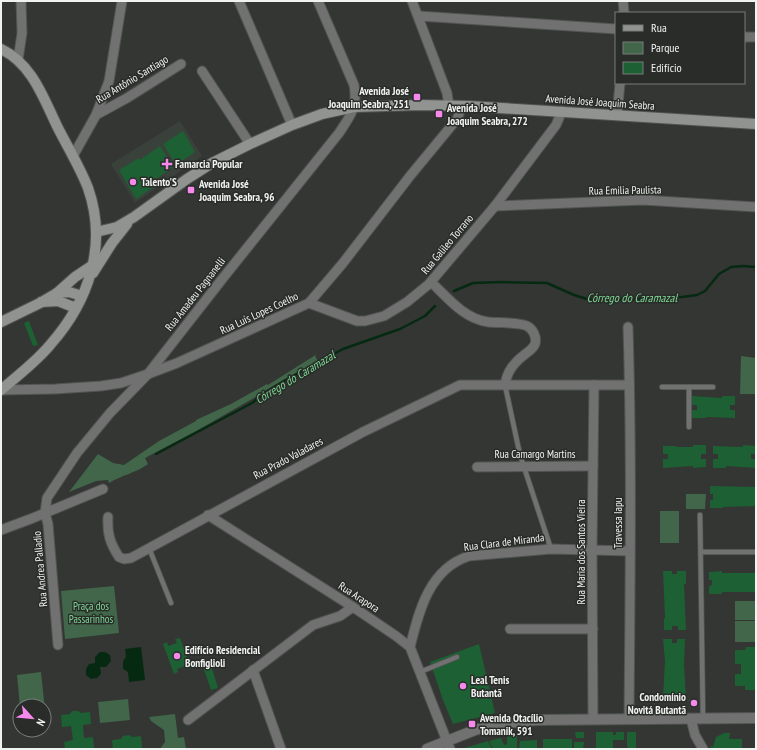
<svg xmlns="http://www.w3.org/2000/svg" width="757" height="750" font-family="'PT Sans Narrow',sans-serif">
<rect width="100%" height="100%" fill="#333633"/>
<path fill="#39413a" d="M180,121L202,156L135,203L111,164Z"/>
<g fill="#416649">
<path d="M317,354L315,356L318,361L198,430L145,458L148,464C136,473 122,475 109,483L108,480L96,481L69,492L98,454L113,463L124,465L159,441L196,421V420L231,404L267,384L268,385Z"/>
<path d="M741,356L756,358V394H740Z"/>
<path d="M686,494H706L705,509H686Z"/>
<rect x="660" y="511" width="19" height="32"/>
<path d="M114,586L119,633L65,639L61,591Z"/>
<rect x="735" y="601" width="21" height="19"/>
<rect x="735" y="621" width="21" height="21"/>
<path d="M41,672L45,710L44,706L20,707L17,675Z"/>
<path d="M128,699L130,720L100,723L98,702Z"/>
<path d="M175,714L178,738L184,737L186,749H160L165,742L164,730L151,721L149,717Z"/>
</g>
<g fill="#062912">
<path d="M141,647L145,680L129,682L128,672L123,669V661L126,657L125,649Z"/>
<path d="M100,652H105L110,655L111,661L106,667H100L101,674L97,678L91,679L86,675V669L89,664L95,663V657Z"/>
</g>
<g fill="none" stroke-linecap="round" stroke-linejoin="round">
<g stroke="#062912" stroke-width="2.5">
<path d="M454,291L473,283L501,282L547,283L574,295L587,299L608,300L682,297L697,295L705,291L719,274L731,267L743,266L756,267"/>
<path d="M156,454L252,403L267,391L289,378L343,349L400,329L425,316L435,306"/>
</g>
</g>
<g fill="#1d6033">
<path d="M183,131L195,152L176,165L163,144Z"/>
<path d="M160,146L173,167L153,181L155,186L136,199L119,170L139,158L140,160Z"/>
<path d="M29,321L38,345L33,346L24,323Z"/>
<path d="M692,396L722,398V396H735V405H730V410H735V418L706,417V418H692V410H697V405H692Z"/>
<path d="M693,445H706V454H701V459H706V467L693,468V466L663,468V459H668V454H663V446H677L676,447H693Z"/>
<path d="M743,445L756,446V454H751V459H756V468L726,466V468H713V459H718V454H713V446L743,447Z"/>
<path d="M710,486L756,487V506L723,507V508H710V500H713V494H710Z"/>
<path d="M663,571H672V574H677V571H686V584H684L686,630H678V626H672V630H664V618H665Z"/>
<path d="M722,571V573H756V592H722V594H709V586L712,585V580H709V572Z"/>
<path d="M180,638L191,668L187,669L185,666L177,669L178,672L174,674L163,644L167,642L168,646L177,643L175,639Z"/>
<path d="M663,639H672V643H677V639H685L684,665L686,698H677V694H672V698H663L665,661Z"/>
<path d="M479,644L495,713L453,724L443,700L430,662Z"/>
<path d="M746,647H756L755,690H745V686H735V674H741V664H735V650H745Z"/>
<path d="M211,665L218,688L211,690L203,667Z"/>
<rect x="689" y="700" width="9" height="5"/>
<path d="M72,711H78L81,713L90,712L91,724L83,725L84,738L93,737L94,749H65L64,742L73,740L71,726L62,727L61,715L70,714Z"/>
<path d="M575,732H584V738H576Z"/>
<path d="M596,732H613V735H616V732H624V740H613V749H596Z"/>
<path d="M627,732H636V749H628V747H627Z"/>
<path d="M724,733H730L729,739H742V749H712L710,746L713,747L716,737Z"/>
<path d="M517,734V749H493L489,741L501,738L504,745L507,744V736Z"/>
<path d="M129,735L132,737L141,736L142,748L113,749L112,740L121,739L123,736Z"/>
<rect x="543" y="739" width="29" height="10"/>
<path d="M537,740V749H519L520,741Z"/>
<path d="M488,741L492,749H461Z"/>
<path d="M574,742H584L583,749L574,748Z"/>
</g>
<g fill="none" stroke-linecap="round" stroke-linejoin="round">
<defs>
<g id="service">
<path d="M505,385L520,455L551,549"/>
<path d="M662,387H713"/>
<path d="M689,387V427"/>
<path d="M700,515L703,719"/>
<path d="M149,548L171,603"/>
<path d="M701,552H756"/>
<path d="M420,672L457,657"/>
</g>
<g id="minor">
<path d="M239,1L292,125"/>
<path d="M412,1L447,93L449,106"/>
<path d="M623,1L624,13"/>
<path d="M419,16L616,29"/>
<path d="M744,37H756"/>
<path d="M18,60L22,33L21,1"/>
<path d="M202,71L250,144"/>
<path d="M96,115L127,98L181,64"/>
<path d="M617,115L620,83"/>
<path d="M73,156L96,115L109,81L122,1"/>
<path d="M495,206L643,200L756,207"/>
<path d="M431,282C447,297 464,319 488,322C497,323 520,322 527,326C533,329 537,337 535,344C533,349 528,352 524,355C514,363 507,371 505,385"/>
<path d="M309,303L357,321H365L384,316L407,302L429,284L495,206L556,125L562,111"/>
<path d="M628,327C632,458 630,588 629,719"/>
<path d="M1,390L55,389L101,386L121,383L148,374L177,363L309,303L343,263L410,176L457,119L462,106"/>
<path d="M477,467L593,466"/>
<path d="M208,515L353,607L396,636L410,647L450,749"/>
<path d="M108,517C107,534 110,543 119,557L124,559L131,558L363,432L460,385H629"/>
<path d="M1,530L33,518L103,489"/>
<path d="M510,629H593"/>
<path d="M58,645L48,524L45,513L47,498L77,453L110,413L148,374L223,278L339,133C351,115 358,107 354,85L318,1"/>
<path d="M410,647C419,611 429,569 469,556L551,549L630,551"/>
<path d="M253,670L281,749"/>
<path d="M593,719L592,550L594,385"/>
<path d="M691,719L695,735L703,749"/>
<path d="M188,720L313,625L340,616L353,607"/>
</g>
<path id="tertiary" d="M427,749L475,730L498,724L536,720L756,718"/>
<g id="secondary">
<path d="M1,49C32,64 43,97 57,126C67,146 80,167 88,188C108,245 89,301 50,345C36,362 18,375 1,390"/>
<path d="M96,232L117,227L134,217L187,179L212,163L250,144L292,125L322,114L354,107L420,105L468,106L756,124"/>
<path d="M93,273L112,243L127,224"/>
<path d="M57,293L75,277L93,265"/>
<path d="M41,302L58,301L76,308"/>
<path d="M1,322L40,303L57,293L69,292L82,296"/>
</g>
</defs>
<use href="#service" stroke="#515451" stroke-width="6"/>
<use href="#minor" stroke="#515451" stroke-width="11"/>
<use href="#tertiary" stroke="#515451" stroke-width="12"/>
<use href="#secondary" stroke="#515451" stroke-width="12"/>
<use href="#service" stroke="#707170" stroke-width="4.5"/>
<use href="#minor" stroke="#707170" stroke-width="9"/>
<use href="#tertiary" stroke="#707170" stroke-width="10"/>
<use href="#secondary" stroke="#919391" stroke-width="10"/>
</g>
<g fill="#f788ec" stroke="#292c29" stroke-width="1.5">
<rect x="413" y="93" width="8" height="8" rx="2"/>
<rect x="435" y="110" width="8" height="8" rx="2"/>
<path d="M165 158h4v4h4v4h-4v4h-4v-4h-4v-4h4z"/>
<circle cx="133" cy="182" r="4"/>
<rect x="187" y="186" width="8" height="8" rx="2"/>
<circle cx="177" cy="656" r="4"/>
<circle cx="463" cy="686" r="4"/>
<circle cx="694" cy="703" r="4"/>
<rect x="468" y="720" width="8" height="8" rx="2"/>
</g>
<g text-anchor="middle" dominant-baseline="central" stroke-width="3" stroke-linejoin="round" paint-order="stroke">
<g font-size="11" fill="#f1f3f1" stroke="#292c29">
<text transform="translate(132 79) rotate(-31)">Rua Antônio Santiago</text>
<text transform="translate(600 102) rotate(4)">Avenida José Joaquim Seabra</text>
<text transform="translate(625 190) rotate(-1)">Rua Emilia Paulista</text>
<text transform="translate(447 244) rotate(-50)">Rua Galileo Torrano</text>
<text transform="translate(195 294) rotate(-52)">Rua Amadeu Pagnanelli</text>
<text transform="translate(259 313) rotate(-25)">Rua Luís Lopes Coelho</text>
<text x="535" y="454">Rua Camargo Martins</text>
<text transform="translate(288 458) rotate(-28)">Rua Prado Valadares</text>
<text transform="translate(618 523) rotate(-90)">Travessa Iapu</text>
<text transform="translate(504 542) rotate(-7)">Rua Clara de Miranda</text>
<text transform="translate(581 552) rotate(-90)">Rua Maria dos Santos Vieira</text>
<text transform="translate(40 569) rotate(-95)">Rua Andrea Palladio</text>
<text transform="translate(359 597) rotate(33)">Rua Arapora</text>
</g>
<g font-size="11" font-weight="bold" fill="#f1f3f1" stroke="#292c29" text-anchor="start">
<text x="409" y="91" text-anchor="end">Avenida José<tspan x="409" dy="13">Joaquim Seabra, 251</tspan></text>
<text x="447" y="108">Avenida José<tspan x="447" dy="13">Joaquim Seabra, 272</tspan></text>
<text x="175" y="164">Famarcia Popular</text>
<text x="141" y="182">Talento'S</text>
<text x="199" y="184">Avenida José<tspan x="199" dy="13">Joaquim Seabra, 96</tspan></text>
<text x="185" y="650">Edifício Residencial<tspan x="185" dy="13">Bonfiglioli</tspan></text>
<text x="471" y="680">Leal Tenis<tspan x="471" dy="13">Butantã</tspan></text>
<text x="686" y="697" text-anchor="end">Condomínio<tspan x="686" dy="13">Novitá Butantã</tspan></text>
<text x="480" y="718">Avenida Otacílio<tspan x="480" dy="13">Tomanik, 591</tspan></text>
</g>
<g font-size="11" fill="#7fda96" stroke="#292c29">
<text x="91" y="606">Praça dos<tspan x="91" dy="13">Passarinhos</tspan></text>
</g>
<g font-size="12" font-style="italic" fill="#7dd793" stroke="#292c29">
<text x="632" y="297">Córrego do Caramazal</text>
<text transform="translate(295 377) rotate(-31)">Córrego do Caramazal</text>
</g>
</g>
<rect width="757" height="750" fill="none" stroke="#f1f3f1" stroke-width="4"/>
<rect x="615" y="12" width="130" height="72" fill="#292c29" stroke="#797c79"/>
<rect x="623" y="25" width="20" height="6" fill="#919391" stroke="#797c79"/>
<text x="651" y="32" font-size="12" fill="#f1f3f1">Rua</text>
<rect x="623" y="42" width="20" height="12" fill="#416649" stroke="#797c79"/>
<text x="651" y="52" font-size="12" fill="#f1f3f1">Parque</text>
<rect x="623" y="62" width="20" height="12" fill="#1d6033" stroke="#797c79"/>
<text x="651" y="72" font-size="12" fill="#f1f3f1">Edifício</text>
<g transform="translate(32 718) rotate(117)"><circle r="19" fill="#292c29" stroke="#797c79"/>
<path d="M0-3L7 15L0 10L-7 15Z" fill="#f788ec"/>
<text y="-6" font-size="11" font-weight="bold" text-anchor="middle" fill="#f1f3f1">N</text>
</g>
</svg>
